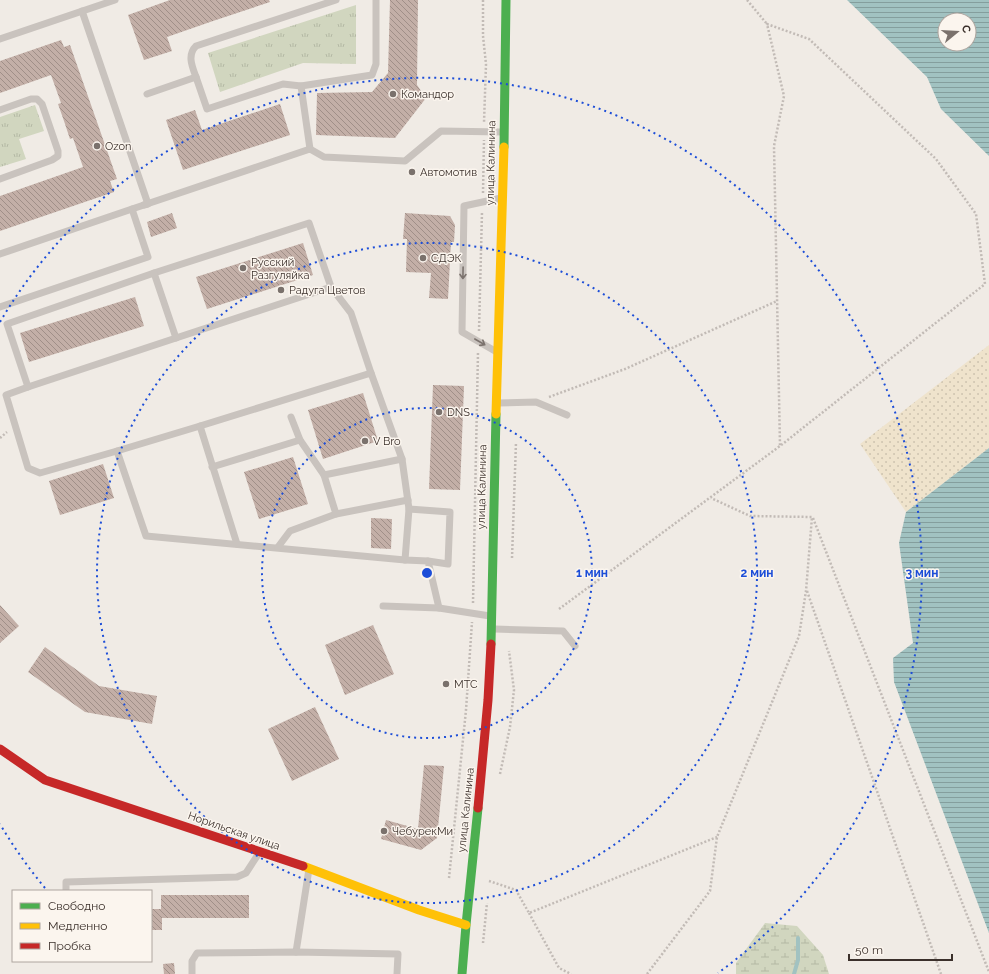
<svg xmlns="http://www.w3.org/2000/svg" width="989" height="974" font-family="Raleway,sans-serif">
<defs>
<pattern id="wetland-marsh" width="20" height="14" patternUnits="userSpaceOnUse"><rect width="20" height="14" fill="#d1d6bf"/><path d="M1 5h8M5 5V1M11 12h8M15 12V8" fill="none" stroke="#b4b8a4"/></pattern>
<pattern id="sand-dots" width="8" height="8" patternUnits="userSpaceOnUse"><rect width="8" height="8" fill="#efe3cc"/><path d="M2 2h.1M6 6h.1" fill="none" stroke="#cec3af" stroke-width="1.8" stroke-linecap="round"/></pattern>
<pattern id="park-tufts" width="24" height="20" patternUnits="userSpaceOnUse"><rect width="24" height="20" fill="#d1d6bf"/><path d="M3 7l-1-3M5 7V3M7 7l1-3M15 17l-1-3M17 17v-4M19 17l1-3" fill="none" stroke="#b4b8a4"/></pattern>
<pattern id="water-rules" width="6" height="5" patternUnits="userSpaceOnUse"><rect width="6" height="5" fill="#a1c2c1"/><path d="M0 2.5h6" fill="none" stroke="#849e9d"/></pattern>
<pattern id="building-back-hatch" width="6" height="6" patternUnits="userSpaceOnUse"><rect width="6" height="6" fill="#c3afa7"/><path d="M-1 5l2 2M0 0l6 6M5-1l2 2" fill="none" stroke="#a08f88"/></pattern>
</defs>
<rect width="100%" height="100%" fill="#f0ebe5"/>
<path fill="url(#wetland-marsh)" d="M765,923L797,926L823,955L829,974H736V963Z"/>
<path fill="url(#sand-dots)" d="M989,345V448L906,512L860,444Z"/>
<g fill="url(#park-tufts)">
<path d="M356,5V64L303,63L220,92L208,53Z"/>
<path d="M35,105L44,131L19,139L26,159L0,167V117Z"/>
</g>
<g fill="url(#water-rules)" fill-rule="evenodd">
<path d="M847,0H989V156L941,109L927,77ZM945,20H969V44H945Z"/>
<path d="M989,448V933L894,682L893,658L913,643L899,543L906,512Z"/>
</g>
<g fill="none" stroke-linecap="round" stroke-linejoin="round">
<path stroke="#a1c2c1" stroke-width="4" d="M794,974L798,960V938"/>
</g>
<g fill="url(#building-back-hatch)">
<path d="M170,0H269L270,2L213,21L167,37L172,51L144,60L128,15Z"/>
<path d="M390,0H418L417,85L426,98L395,138L316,135L317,93L372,92L388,73Z"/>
<path d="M61,40L64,47L70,45L117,179L110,181L114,192L0,231V196L83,167L73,138L70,139L64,121L58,104L61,103L51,75L0,93V61Z"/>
<path d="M280,104L290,135L183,170L166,120L195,110L202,130Z"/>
<path d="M172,213L177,228L151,237L147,222Z"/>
<path d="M405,213L450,216L455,225L454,242H451L448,299L429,298L431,273L406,272L407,239H403Z"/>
<path d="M303,243L313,275L207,309L196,277Z"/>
<path d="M135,297L144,326L29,362L20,333Z"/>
<path d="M433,385L464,386L460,490L429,489Z"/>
<path d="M363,393L378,441L323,459L308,410Z"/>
<path d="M293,457L308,504L259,519L244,472Z"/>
<path d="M103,464L114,498L60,515L49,481Z"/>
<path d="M371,518L392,519L391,549L371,548Z"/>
<path d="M0,605L19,626L0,643Z"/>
<path d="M373,625L394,674L345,695L325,645Z"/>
<path d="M45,647L99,686L157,696L152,724L85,712L28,672Z"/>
<path d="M315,707L339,759L292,781L268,729Z"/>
<path d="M424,765L444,766L437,838L421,850L381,839L386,820L418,829Z"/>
<path d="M161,895H249V918H162V930H151V909H161Z"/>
<path d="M174,963L175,974H164L163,964Z"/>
</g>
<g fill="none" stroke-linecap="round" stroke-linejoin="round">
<g stroke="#c2bbb6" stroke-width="2.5" stroke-dasharray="2 2" stroke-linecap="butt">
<path d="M483,0V36L486,64L484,123"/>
<path d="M747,0L767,24"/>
<path d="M483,193L484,140"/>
<path d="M479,331L482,212"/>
<path d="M549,397L625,369L777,301"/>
<path d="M0,438L7,432"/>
<path d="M813,518L989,972"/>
<path d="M512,558L516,442"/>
<path d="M807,591L941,974"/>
<path d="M473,603L478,352"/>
<path d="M559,609L780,446L985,284L976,214L936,159L809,39L767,24L784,96L774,146L780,446"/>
<path d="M500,774L510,727L514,690L509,651"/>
<path d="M449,878L466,710L472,622"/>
<path d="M489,881L516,890L529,913L717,837"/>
<path d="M529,913L559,968L571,974"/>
<path d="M483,943L487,903"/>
<path d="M647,974L710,891L717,837L799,636L806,591L812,517L750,516L711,498"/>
</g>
<g stroke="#c9c3be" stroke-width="7">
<path d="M82,11L148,204L144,205"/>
<path d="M0,39L115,0"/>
<path d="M196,77L207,109L283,84L301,86"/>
<path d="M147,94L196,77C192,66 187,55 196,46L336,0"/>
<path d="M0,110L31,99H37L42,104L58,151V156L52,160L0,179"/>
<path d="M310,149L301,86L372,75L376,64V0"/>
<path d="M132,209L310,149L324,157L405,161L441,131L502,132"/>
<path d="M309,223L331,287L176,338L28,387L7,324L154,273Z"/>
<path d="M0,254L132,209L148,257L0,307"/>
<path d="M154,273L176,338"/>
<path d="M331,287L351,313L371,373"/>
<path d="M495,351L462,332L464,206L501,198"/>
<path d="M28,387L6,395L28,468L40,473L117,451L146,536L405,560"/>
<path d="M498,403L536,402L567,415"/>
<path d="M291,417L300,440L324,475"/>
<path d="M117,451L200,426"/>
<path d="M212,467L300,440"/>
<path d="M409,509L450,512L448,564L428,561"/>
<path d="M336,514L408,500"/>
<path d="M237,544L200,426L371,373L402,459L409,509L405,560L428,561L439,608"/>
<path d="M278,547L290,531L336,514L324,475L402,459"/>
<path d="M383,606L439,608L490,616"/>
<path d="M495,629L563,631L575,646"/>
<path d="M66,891V882L237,877L246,873L259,853"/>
<path d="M296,952L309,869"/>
<path d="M192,974V961L197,953L296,952L398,954L397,974"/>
</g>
<g stroke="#4caf50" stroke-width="9">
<path d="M504,147L506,0"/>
<path d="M491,644L496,414"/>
<path d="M462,974L466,925L478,808"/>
</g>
<g stroke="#ffc107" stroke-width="9">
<path d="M496,414L504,147"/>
<path d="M303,866L419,910L466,925"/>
</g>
<g stroke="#c62828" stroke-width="9">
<path d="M0,749L45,780L303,866"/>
<path d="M478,808L488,700L491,644"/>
</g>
</g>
<defs><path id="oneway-shaft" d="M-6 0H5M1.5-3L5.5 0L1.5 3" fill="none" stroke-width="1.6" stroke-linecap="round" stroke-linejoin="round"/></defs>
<g stroke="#7b726d">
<use href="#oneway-shaft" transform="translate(463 273) rotate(91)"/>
<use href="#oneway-shaft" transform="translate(480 342) rotate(30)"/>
</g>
<g fill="none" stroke="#1d4ed8" stroke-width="2" stroke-dasharray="2 4">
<circle cx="427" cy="573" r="165"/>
<circle cx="427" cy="573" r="330"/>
<path d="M45 888A495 495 0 0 1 0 824M0 322A495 495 0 1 1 718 973"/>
</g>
<g fill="#7a716c" stroke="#fbf5ee" stroke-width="1.5">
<circle cx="393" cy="94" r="4"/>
<circle cx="97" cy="146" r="4"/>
<circle cx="412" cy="172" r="4"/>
<circle cx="423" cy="258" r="4"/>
<circle cx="243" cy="268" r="4"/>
<circle cx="281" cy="290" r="4"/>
<circle cx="439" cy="412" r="4"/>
<circle cx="365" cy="441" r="4"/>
<circle cx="446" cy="684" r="4"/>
<circle cx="384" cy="831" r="4"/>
</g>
<g text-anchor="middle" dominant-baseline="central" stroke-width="3" stroke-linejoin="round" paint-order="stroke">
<g font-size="11" fill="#3b302b" stroke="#fbf5ee" text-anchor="start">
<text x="401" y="94">Командор</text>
<text x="105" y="146">Ozon</text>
<text x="420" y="172">Автомотив</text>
<text x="431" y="258">СДЭК</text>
<text x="251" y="262">Русский<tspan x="251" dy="13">Разгуляйка</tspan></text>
<text x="289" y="290">Радуга Цветов</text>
<text x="447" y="412">DNS</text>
<text x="373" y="441">V Bro</text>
<text x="454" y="684">МТС</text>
<text x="392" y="831">ЧебурекМи</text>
</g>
<g font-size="11" fill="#3b302b" stroke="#fbf5ee">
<text transform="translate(491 163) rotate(-89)">улица Калинина</text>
<text transform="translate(482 487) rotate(-89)">улица Калинина</text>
<text transform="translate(466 810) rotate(-84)">улица Калинина</text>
<text transform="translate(234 831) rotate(19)">Норильская улица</text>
</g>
</g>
<circle cx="427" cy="573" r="6" fill="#1d4ed8" stroke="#fbf5ee" stroke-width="2"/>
<g font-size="12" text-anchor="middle" font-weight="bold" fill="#1d4ed8" stroke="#fbf5ee" stroke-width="3" stroke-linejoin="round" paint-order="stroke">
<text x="592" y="577">1 мин</text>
<text x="757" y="577">2 мин</text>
<text x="922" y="577">3 мин</text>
</g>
<rect x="12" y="890" width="140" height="72" fill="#fbf5ee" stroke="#aea6a0"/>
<rect x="20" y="903" width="20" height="6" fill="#4caf50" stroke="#aea6a0"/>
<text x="48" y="910" font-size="12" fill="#3b302b">Свободно</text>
<rect x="20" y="923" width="20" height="6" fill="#ffc107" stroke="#aea6a0"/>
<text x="48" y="930" font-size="12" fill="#3b302b">Медленно</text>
<rect x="20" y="943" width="20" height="6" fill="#c62828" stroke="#aea6a0"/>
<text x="48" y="950" font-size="12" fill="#3b302b">Пробка</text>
<g transform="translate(957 32) rotate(72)"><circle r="19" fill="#fbf5ee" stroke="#aea6a0"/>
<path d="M0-3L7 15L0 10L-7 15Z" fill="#7a716c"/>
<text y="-6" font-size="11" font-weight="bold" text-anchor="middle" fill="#3b302b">С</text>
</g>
<path d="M849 954v6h103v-6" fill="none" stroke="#3b302b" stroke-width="2"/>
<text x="855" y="954" font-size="12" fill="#3b302b" stroke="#fbf5ee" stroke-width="3" paint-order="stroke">50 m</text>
</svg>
